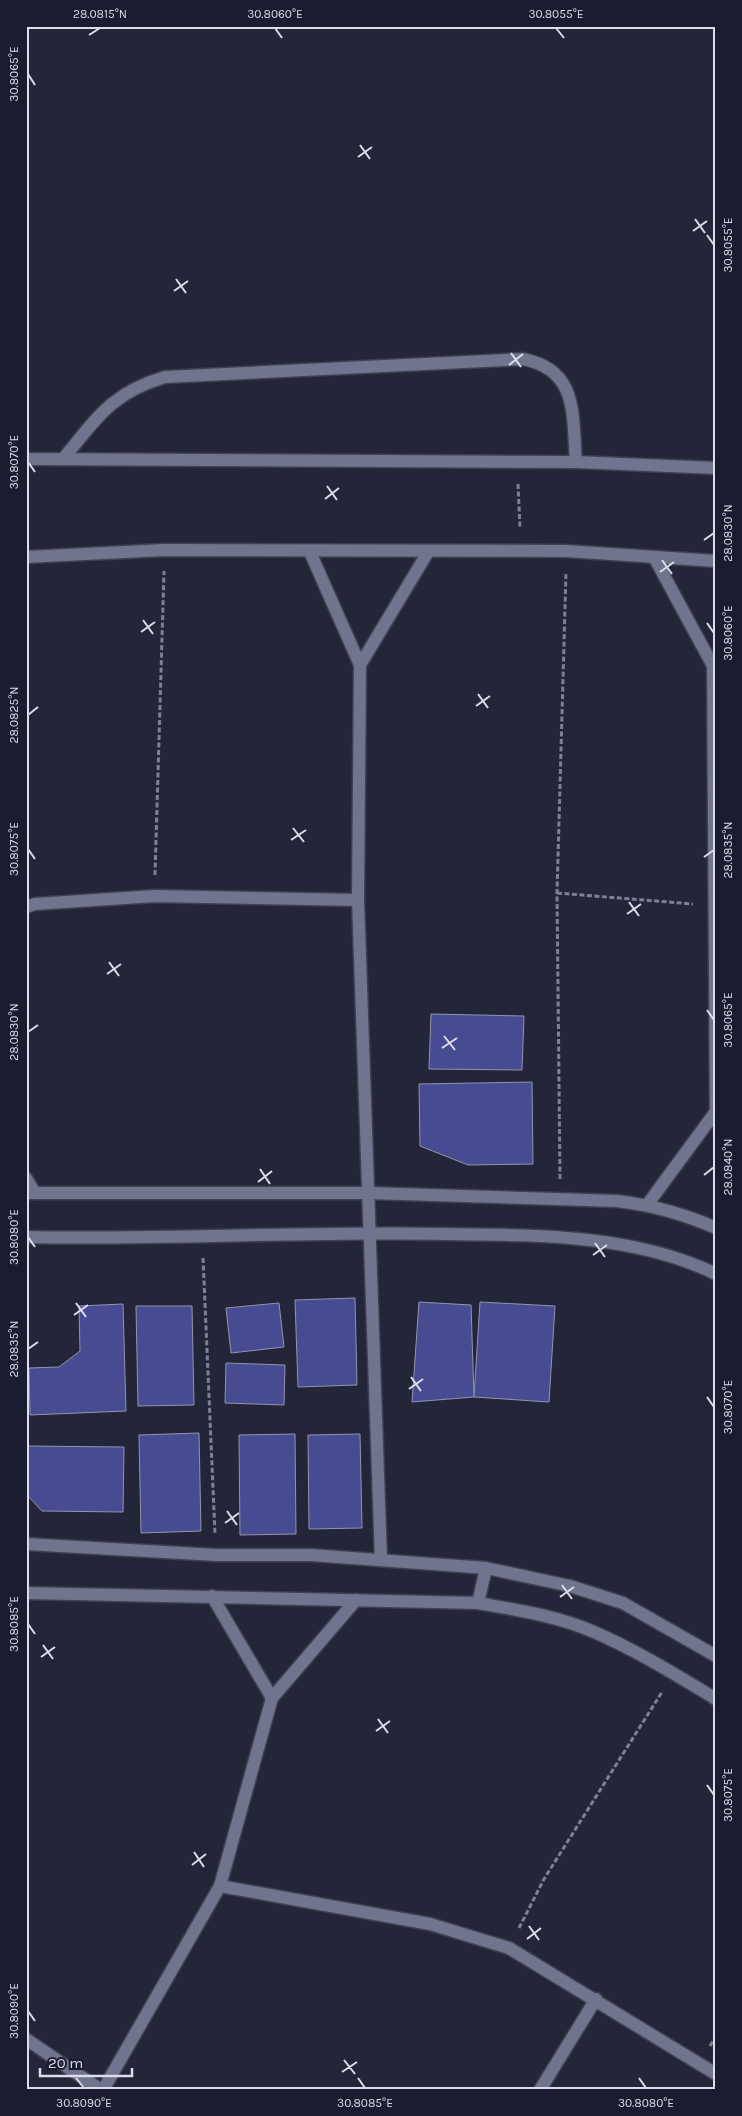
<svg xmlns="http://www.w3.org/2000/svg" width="742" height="2116" font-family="Karla,sans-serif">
<rect width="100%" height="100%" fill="#232639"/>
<g fill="#474c92" stroke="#9195ae">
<path d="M431,1014L524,1016L522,1070L429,1069Z"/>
<path d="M532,1082L533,1164L468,1165L420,1146L419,1084Z"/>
<path d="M355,1298L357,1385L298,1387L295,1300Z"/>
<path d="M419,1302L471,1305L474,1397L412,1402Z"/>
<path d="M480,1302L555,1306L549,1402L474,1397Z"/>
<path d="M279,1303L284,1347L231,1353L226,1308Z"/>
<path d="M123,1304L126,1411L30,1415L29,1368L59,1367L80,1351L79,1306Z"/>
<path d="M136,1306H192L194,1405L138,1406Z"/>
<path d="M226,1363L285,1365L284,1405L225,1403Z"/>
<path d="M199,1433L201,1531L141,1533L139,1435Z"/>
<path d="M295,1434L296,1534L240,1535L239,1435Z"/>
<path d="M360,1434L362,1528L309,1529L308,1435Z"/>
<path d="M28,1446L124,1447L123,1512L42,1511L28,1496Z"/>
</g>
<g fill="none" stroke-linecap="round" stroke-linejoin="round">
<defs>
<g id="minor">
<path d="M26,459L576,462L716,468"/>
<path d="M63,459C97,418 111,393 165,377L523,359C579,370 572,415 576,462"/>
<path d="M310,552L360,665L358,900L381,1560"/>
<path d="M26,557L164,550L566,551L716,561"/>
<path d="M654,557L713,666L716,1122"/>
<path d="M360,665L428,552"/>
<path d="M26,907L35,904L155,896L358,900"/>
<path d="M26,1178L35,1193"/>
<path d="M26,1193H369L617,1201C652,1205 684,1214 716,1228"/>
<path d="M647,1205L714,1114"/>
<path d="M26,1237C166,1240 306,1231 445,1234C534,1235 634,1234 716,1274"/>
<path d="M26,1544L216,1555H311L486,1568L570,1586L623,1603L716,1656"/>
<path d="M26,1593L478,1603C517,1610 558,1616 594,1632C636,1650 676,1675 716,1699"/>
<path d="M212,1596L272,1698"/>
<path d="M478,1603L486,1568"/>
<path d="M220,1886L430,1924L509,1948L716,2074"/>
<path d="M26,2039L101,2090"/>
<path d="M103,2090L220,1886L272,1698L356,1600"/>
<path d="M540,2090L596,1999"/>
</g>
</defs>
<use href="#minor" stroke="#3e4051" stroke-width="15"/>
<g stroke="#7e8191" stroke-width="3" stroke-dasharray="5 2.5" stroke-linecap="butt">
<path d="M518,484L520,528"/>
<path d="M155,875L164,571"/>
<path d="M557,893L693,904"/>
<path d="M560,1179L557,893L566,572"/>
<path d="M203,1258L215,1534"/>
<path d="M519,1928L544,1879L662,1692"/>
<path d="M710,2046L716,2036"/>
</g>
<use href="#minor" stroke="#70748c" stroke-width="12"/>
</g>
<path fill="none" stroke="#dbddeb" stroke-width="2" d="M275,28L282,38M556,28L564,38M89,35L100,28M28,74L35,85M360,145L370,159M358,157L372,147M695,219L705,233M693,231L707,221M707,235L714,245M176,279L186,293M174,291L188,281M511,353L521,367M509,365L523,354M28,462L35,472M327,486L337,500M325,499L339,488M704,540L714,533M662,560L672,574M660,572L674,562M143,620L153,634M707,623L714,633M141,632L155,622M478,694L488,708M476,706L490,696M28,715L38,707M293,828L304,842M291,840L306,830M28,849L35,859M704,857L714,850M629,902L639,916M627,914L641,904M109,962L119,976M107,974L121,964M707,1010L714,1020M28,1032L38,1025M444,1036L455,1050M442,1048L457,1038M260,1169L270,1184M704,1175L714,1167M258,1182L272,1171M28,1237L35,1247M595,1243L605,1257M593,1255L607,1245M76,1303L86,1317M74,1315L88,1305M28,1349L38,1342M411,1377L421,1391M409,1389L423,1379M707,1397L714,1407M227,1511L237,1525M225,1523L239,1513M562,1585L572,1599M560,1597L574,1587M28,1624L35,1634M43,1645L53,1659M41,1657L55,1647M378,1719L388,1733M376,1731L390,1721M707,1785L714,1795M194,1852L204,1867M192,1865L206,1854M529,1926L539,1940M527,1939L541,1928M28,2011L35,2021M344,2060L355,2074M342,2072L357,2062M76,2078L84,2088M358,2078L365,2088M639,2078L646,2088"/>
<rect width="742" height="2116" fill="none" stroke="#1a1c2f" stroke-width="55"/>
<path d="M40 2068v8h92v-8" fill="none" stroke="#dbddeb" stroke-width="2.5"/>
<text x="48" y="2068" font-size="15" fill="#dbddeb" stroke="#1a1c2f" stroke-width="4" paint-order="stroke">20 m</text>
<rect x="28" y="28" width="686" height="2060" fill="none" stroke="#dbddeb" stroke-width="2"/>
<g font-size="12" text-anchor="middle" fill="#dbddeb">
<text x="100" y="18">28.0815°N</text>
<text x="275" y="18">30.8060°E</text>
<text x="556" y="18">30.8055°E</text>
<text transform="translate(14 74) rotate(-90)" y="4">30.8065°E</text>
<text transform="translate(728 245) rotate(-90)" y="4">30.8055°E</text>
<text transform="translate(14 462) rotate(-90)" y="4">30.8070°E</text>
<text transform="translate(728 533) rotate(-90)" y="4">28.0830°N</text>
<text transform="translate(728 633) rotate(-90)" y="4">30.8060°E</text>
<text transform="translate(14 715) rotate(-90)" y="4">28.0825°N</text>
<text transform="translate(14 849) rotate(-90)" y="4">30.8075°E</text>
<text transform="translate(728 850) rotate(-90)" y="4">28.0835°N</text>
<text transform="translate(728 1020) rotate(-90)" y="4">30.8065°E</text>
<text transform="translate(14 1032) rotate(-90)" y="4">28.0830°N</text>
<text transform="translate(728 1167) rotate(-90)" y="4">28.0840°N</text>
<text transform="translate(14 1237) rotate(-90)" y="4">30.8080°E</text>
<text transform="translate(14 1349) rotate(-90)" y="4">28.0835°N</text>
<text transform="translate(728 1407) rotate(-90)" y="4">30.8070°E</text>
<text transform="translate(14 1624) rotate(-90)" y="4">30.8085°E</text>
<text transform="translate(728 1795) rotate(-90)" y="4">30.8075°E</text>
<text transform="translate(14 2011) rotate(-90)" y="4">30.8090°E</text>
<text x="84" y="2107">30.8090°E</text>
<text x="365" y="2107">30.8085°E</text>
<text x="646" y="2107">30.8080°E</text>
</g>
</svg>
